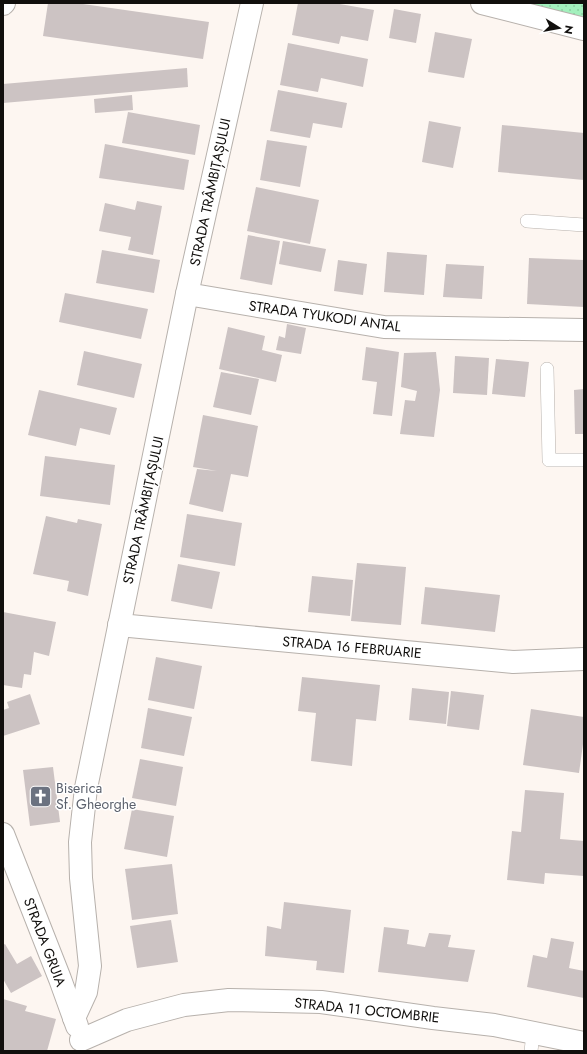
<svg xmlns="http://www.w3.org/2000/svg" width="587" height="1054" font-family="Jost,sans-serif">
<defs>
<pattern id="grass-dots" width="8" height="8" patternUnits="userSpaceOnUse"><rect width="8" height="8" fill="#a3f0bd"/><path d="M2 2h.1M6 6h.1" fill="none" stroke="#8bcda1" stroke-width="1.8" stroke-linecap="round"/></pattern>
</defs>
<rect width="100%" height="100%" fill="#fdf6f1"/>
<path fill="url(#grass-dots)" d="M482,3H584V29Z"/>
<g fill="#ccc3c3">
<path d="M48,3H76L209,22L203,59L43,36Z"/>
<path d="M298,3H334L374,10L368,41L341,36L339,44L292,35Z"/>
<path d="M394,9L421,14L416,43L389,38Z"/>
<path d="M435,32L472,39L464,78L428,72Z"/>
<path d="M288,43L368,59L363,87L321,78L318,92L280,85Z"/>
<path d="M187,68L188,87L3,103V84Z"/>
<path d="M278,90L347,103L342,128L313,123L310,138L270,131Z"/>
<path d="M132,95L133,110L95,113L94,99Z"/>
<path d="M128,112L200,125L195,155L122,143Z"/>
<path d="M429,121L461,127L453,168L422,162Z"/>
<path d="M502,125L584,133V180L498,172Z"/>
<path d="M267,140L307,146L300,187L260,180Z"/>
<path d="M105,144L189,160L184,190L99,178Z"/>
<path d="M256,187L319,200L310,244L247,231Z"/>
<path d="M137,201L162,206L153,255L128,250L131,237L99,231L105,203L135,210Z"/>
<path d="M248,235L280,241L272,285L240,279Z"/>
<path d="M283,241L326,249L321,272L279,264Z"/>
<path d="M102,250L160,260L154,293L96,283Z"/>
<path d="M387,252L427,255L424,295L384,292Z"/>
<path d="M529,258L584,260V307L527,304Z"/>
<path d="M338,260L367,264L363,295L334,291Z"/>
<path d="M446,264L484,266L482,299L443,297Z"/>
<path d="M65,293L148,309L141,339L59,322Z"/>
<path d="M287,324L306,328L301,354L276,350L279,336L285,338Z"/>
<path d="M228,327L265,336L262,350L282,355L276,382L219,369Z"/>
<path d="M366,347L399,352L392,416L373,414L377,382L362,380Z"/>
<path d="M84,351L142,364L134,398L77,385Z"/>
<path d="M436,352L440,390L434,437L400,434L405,400L415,401L417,391L401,387L404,353Z"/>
<path d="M455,356L489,358L487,395L453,393Z"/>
<path d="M496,359L529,362L525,397L492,394Z"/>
<path d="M221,372L259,379L251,415L213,407Z"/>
<path d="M584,389V434H575L574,390Z"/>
<path d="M39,390L117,408L110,435L80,428L76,446L28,435Z"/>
<path d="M203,415L258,426L248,477L231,474L223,512L189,504L197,469L217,471L193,467Z"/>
<path d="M45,456L115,465L110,505L40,496Z"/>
<path d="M187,514L242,523L235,566L180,557Z"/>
<path d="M46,516L77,523L78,519L102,524L88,596L67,591L69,581L33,574Z"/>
<path d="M357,563L406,567L401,625L351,621Z"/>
<path d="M178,564L220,572L212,609L171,601Z"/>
<path d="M312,576L353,580L350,616L308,612Z"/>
<path d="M425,587L500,595L495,632L421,624Z"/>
<path d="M3,612L56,622L49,656L34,652L31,675L24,674L22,688L3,685Z"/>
<path d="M156,657L202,666L194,709L148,700Z"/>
<path d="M302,677L380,685L376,721L356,719L352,766L311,761L316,713L298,711Z"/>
<path d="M412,688L449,692L446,724L409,720Z"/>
<path d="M451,691L484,695L479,730L447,726Z"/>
<path d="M30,694L40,724L3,736V710L9,708L7,702Z"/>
<path d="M148,708L192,717L184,756L141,748Z"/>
<path d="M531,709L584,717V737L579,773L523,765Z"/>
<path d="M140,759L183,767L176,806L132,798Z"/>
<path d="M53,767L60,822L30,826L23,770Z"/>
<path d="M525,790L564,793L560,839L584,841V876L545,873L544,884L507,880L512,831L521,832Z"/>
<path d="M132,809L174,816L167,857L124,849Z"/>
<path d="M172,864L178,914L132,920L125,869Z"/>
<path d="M284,902L351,910L344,973L316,970L317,961L265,956L267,926L281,929Z"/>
<path d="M171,920L178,962L137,968L130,926Z"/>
<path d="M384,927L409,930L407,944L425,947L429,933L451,935L448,947L475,950L468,982L378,972Z"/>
<path d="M551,938L574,942L569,968L584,971V998L527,987L533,955L547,958Z"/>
<path d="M5,944L17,964L31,956L42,976L11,993L3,979V945Z"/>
<path d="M3,999L27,1006L25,1011L56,1019L47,1051H3Z"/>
</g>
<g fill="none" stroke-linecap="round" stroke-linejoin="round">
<defs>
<g id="service">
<path d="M527,221L584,225"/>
<path d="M547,369L549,460H584"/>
<path d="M531,1051L533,1034"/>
</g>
<g id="minor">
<path d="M482,3L584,29"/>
<path d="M3,4L4,3"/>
<path d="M187,294L384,327L584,330"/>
<path d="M119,625L513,662L584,659"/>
<path d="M3,834L60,979L77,1026"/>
<path d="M74,1018L86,992L90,966L81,878L80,842L86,788L187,294L252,3"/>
<path d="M81,1040L127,1020L184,1005L229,1000L321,1002L433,1018L494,1025L584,1043"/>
</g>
</defs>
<use href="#service" stroke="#b7b1ac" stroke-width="14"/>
<use href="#minor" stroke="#b7b1ac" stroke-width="24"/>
<use href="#service" stroke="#fff" stroke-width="13"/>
<use href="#minor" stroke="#fff" stroke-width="22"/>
</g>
<defs>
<symbol id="church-square" viewBox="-11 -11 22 22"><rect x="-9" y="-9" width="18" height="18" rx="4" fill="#6b7280" stroke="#fff"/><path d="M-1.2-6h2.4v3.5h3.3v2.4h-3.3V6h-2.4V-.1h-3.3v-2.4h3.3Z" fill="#fff"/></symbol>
</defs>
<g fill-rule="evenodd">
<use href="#church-square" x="28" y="784" width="25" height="25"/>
</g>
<g text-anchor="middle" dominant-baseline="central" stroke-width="3" stroke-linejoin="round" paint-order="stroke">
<g font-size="14" fill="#110f0d" stroke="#fff">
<text transform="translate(210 192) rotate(-78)">STRADA TRÂMBIȚAȘULUI</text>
<text transform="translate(325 316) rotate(8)">STRADA TYUKODI ANTAL</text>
<text transform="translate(143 510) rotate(-78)">STRADA TRÂMBIȚAȘULUI</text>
<text transform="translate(352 647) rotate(5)">STRADA 16 FEBRUARIE</text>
<text transform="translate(45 942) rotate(69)">STRADA GRUIA</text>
<text transform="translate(367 1010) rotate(6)">STRADA 11 OCTOMBRIE</text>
</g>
<g font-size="14" fill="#5b616d" stroke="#fff" text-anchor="start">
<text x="56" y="788">Biserica<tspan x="56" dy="16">Sf. Gheorghe</tspan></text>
</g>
</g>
<rect width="587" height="1054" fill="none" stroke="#110f0d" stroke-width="8"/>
<g transform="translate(559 28) rotate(101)" stroke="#ffffff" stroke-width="3" paint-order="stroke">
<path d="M0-3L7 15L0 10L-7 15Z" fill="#110f0d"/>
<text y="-6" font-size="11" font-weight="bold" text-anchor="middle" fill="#110f0d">N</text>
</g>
</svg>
